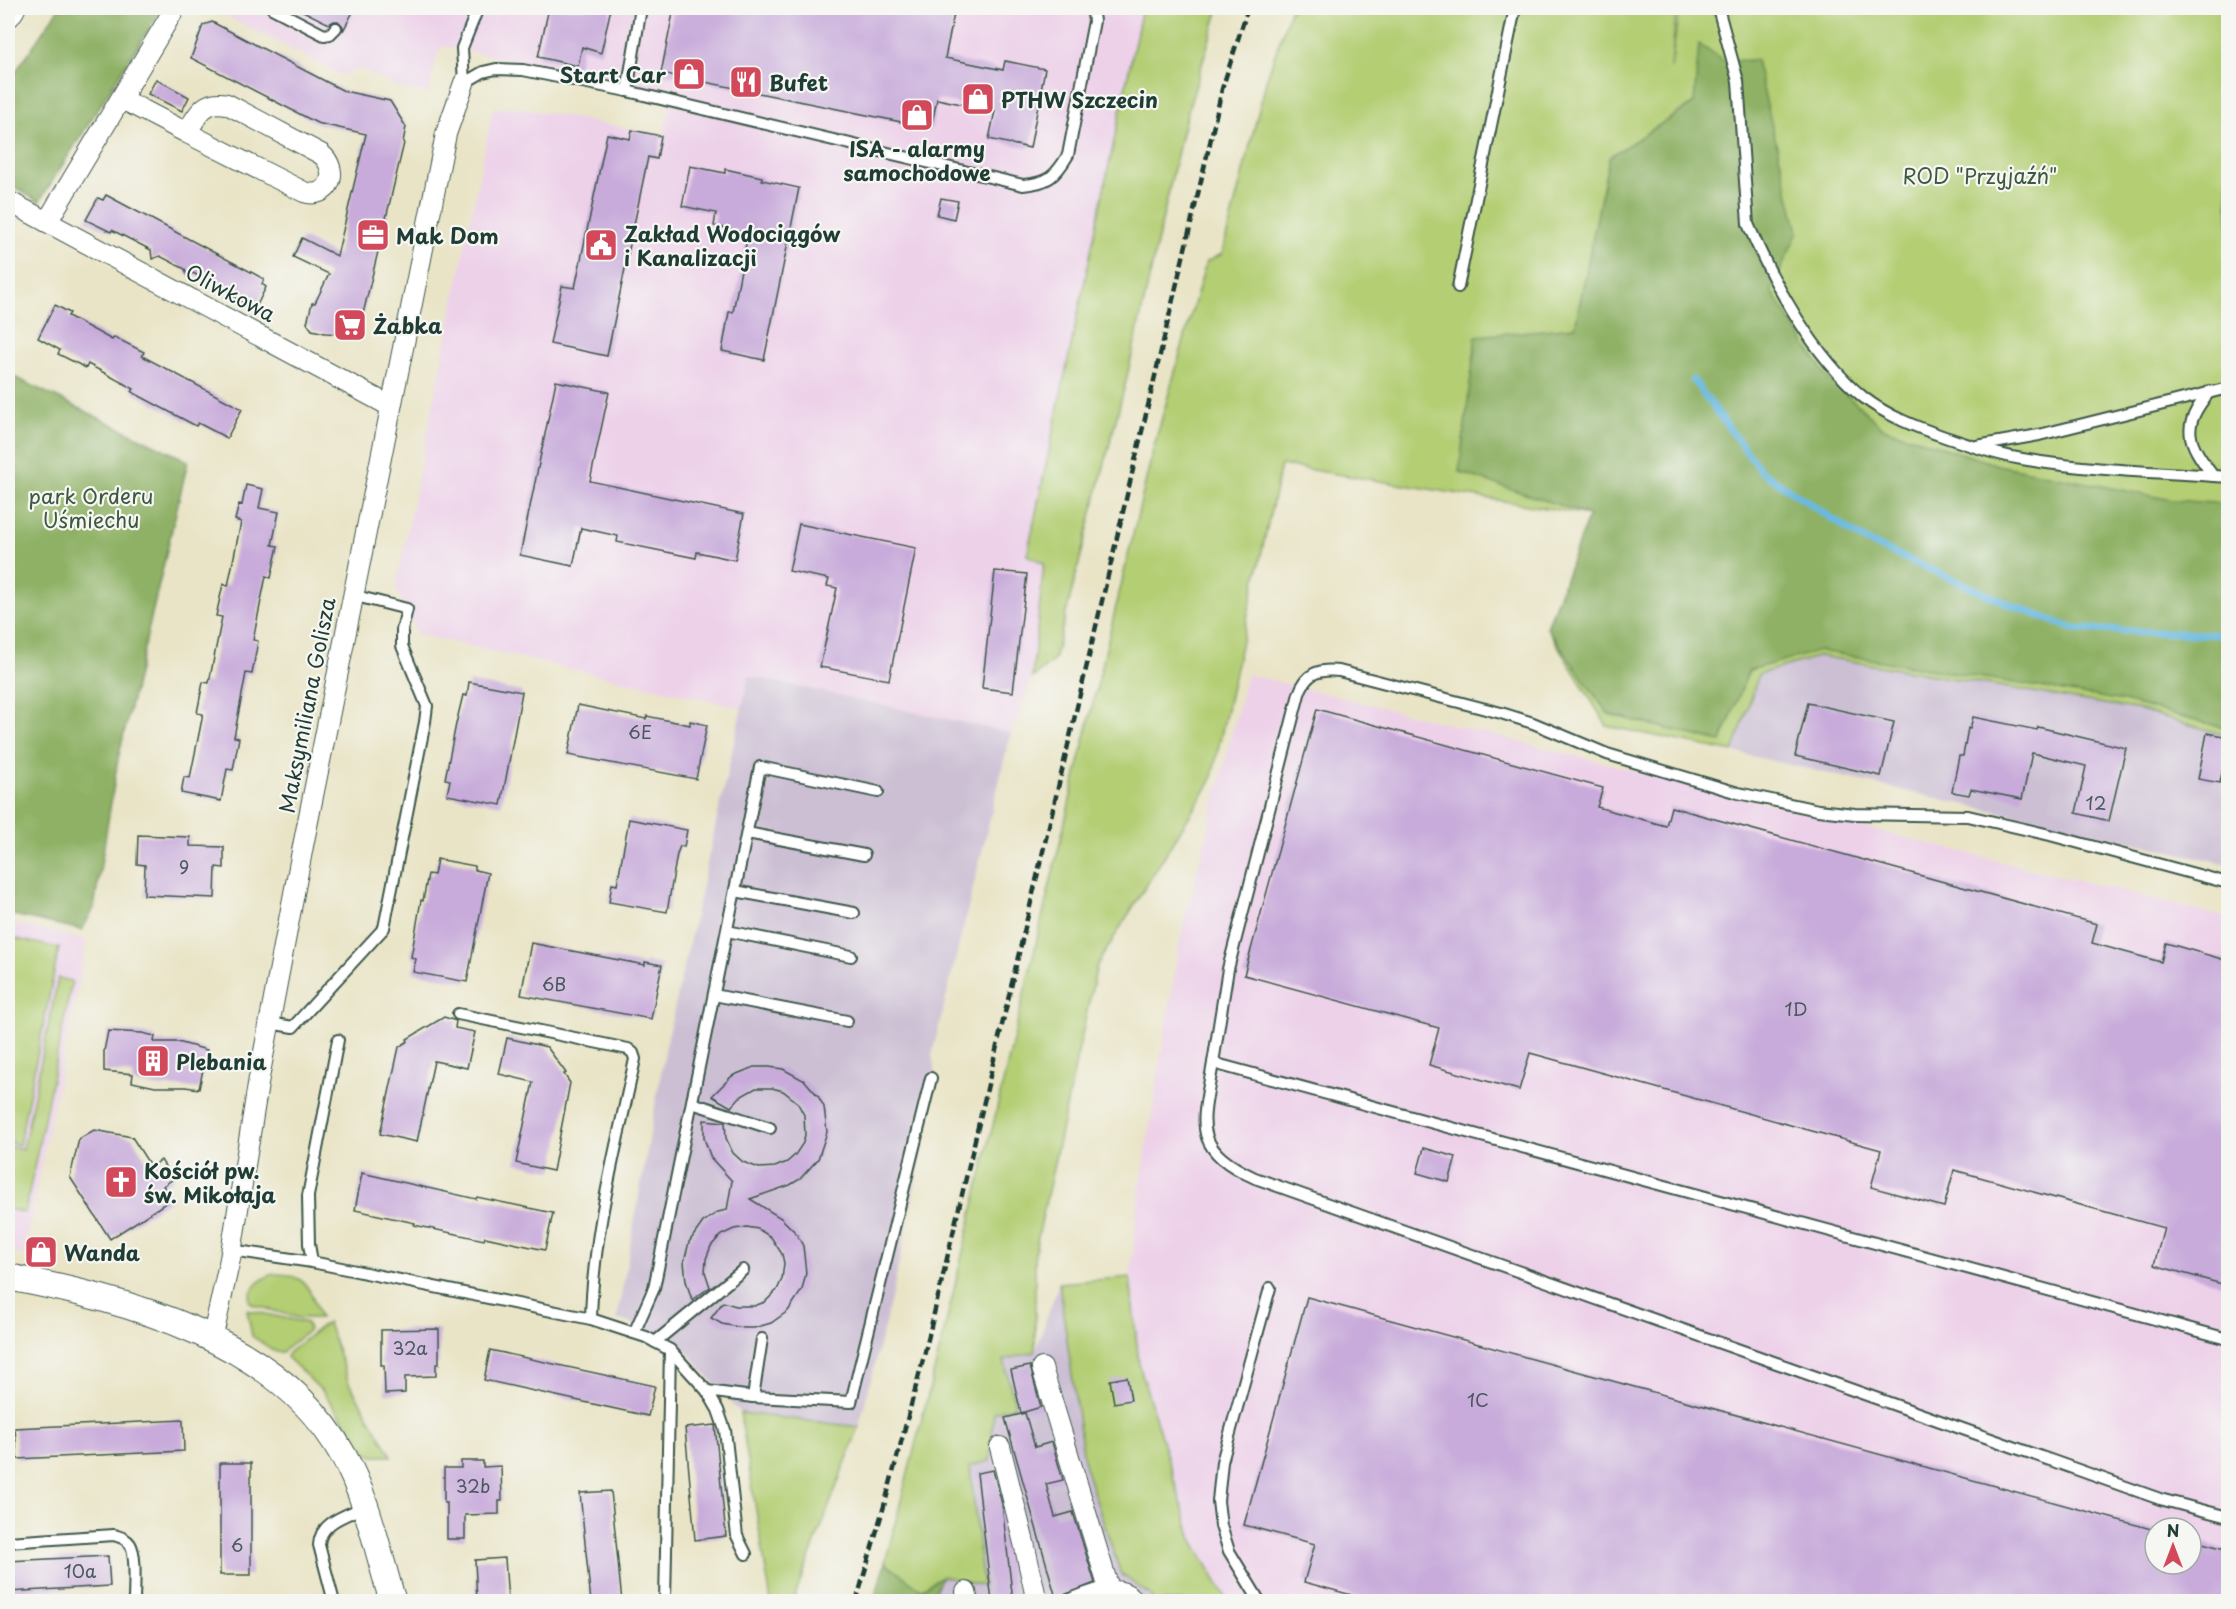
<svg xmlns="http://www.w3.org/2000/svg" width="2236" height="1609" font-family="'Playpen Sans',sans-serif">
<rect width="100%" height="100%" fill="#f6f6f2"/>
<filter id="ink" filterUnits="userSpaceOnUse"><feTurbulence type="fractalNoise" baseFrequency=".0167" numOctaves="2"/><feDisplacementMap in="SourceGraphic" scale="12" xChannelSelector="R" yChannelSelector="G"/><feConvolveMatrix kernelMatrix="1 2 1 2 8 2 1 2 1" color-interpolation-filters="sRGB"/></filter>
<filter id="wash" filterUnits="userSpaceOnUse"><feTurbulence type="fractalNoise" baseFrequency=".008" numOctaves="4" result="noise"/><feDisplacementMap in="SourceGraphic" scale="24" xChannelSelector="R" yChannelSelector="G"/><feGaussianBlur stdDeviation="1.35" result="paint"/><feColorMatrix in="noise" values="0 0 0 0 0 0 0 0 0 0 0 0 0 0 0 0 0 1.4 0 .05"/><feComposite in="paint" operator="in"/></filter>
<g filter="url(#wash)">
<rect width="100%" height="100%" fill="#e9e4c6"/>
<g fill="#edd1e9" fill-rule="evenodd">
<path d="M211,8H1142L1027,554L1044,563L1032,678L1011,733L749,676L742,708L417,634L396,588L493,108H519L664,135L673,93L442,46L437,56L429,93L397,87L361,69L342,75Z"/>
<path d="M1247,674L2228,918V1601L1228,1602L1192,1539L1139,1364L1130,1277L1139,1194L1179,944ZM2155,1528H2191V1564H2155Z"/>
<path d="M8,923L87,940L23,1255L8,1252Z"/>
</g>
<g fill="#ccbfd4">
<path d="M1820,656L2135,709L2228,736V864L1733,752L1759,674Z"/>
<path d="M749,676L1011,733L932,1055L937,1079L894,1287L859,1427L740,1413L674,1337L617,1319L665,1050Z"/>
<path d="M1059,1283L1085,1467L1121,1574L1150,1595L1154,1601L929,1602L942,1576L983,1585L970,1466L990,1461L994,1412L1004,1359L1035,1352Z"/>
</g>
<g fill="#b3ce73" stroke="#698654" stroke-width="1.5">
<path d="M1142,8H1219L1184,124L1127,377L1054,660L1032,678L1044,563L1027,555Z"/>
<path d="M1291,8H1676L1671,69L1679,8H2228V736L2140,710L1820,656L1759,674L1733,752L1607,726L1547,628L1589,515L1281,465L1211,781L1097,965L1035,1251V1352L1004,1360L1015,1406L994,1412L990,1461L970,1466L983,1586L942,1576L921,1590L885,1563L942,1340L1154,446L1206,262L1222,254L1267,78Z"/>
<path d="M8,937L59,948L19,1145L8,1142Z"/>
<path d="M58,978L72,981L25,1213L8,1209V1146L23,1149Z"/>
<path d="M273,1274C307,1273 310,1289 320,1318H299L254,1305L249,1301C251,1285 260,1280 273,1274Z"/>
<path d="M1130,1277L1139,1364L1192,1539L1228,1601H1154L1150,1595L1121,1574L1085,1467L1059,1283Z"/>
<path d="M247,1310L307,1323L309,1330L282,1352H276L252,1336Z"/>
<path d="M328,1323L349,1383L392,1456H373L367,1453L323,1392L287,1357L288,1353L322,1326Z"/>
<path d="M740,1413L859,1427L793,1601H771Z"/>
</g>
<g fill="#8eb165" stroke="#56774c" stroke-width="1.5">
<path d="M59,8H162L39,202L8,183V83Z"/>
<path d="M1699,44L1723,61L1756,60L1798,232L1771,291L1826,376L1883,428L1998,465L2172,500L2228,504V729L2124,701L1820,651L1749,670L1721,742L1608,714L1547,628L1589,515L1459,472L1476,336L1575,327L1609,157L1694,103Z"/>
<path d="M8,374L188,461L118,759L94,908L82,930L8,914Z"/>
<path d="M885,1563L921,1589L942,1576L931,1601H874Z"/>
</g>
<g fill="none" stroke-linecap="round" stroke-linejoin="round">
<path stroke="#68bae3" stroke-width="7" d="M1693,380L1761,471L1864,540L2011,605L2074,629L2228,635"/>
</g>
<g id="blocks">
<g fill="#c8abda">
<path d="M297,8H355L343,31V26L338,21H334L329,24Z"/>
<path d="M549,8H611L601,53L582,47L578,66L538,57Z"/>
<path d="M674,8H946L955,9L945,58L1003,70L1005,61L1045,69L1030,148L989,139L995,111L937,99L931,128L661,73Z"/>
<path d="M212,22L344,91L390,101L406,127L403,142L404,143L358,335L325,333L312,330L307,323L312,303H315L329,274L293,257L302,238L337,256L366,134L317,123L191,58L203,25Z"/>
<path d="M156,79L189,97L182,111L148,94Z"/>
<path d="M632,130L661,136L657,159L648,157L607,356L550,344L562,286L575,288L607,134L630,139Z"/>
<path d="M690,166L725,173V169L762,177V180L799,188L764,360L722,351L729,312H733L748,233L714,226L716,213L682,206Z"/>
<path d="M106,195L264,279L262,284L266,287L255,309L231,296L232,293L193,273L187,276L185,269L160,256L152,259L151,250L112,230L111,232L86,220L98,198L103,200Z"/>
<path d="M941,198L958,201L954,219L937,215Z"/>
<path d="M55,305L70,313L68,316L112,340L114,337L144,352L142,356L242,409L227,438L198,423L196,426L132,392L134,389L88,364L86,368L58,354L60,350L38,338Z"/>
<path d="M556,381L609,392L590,481L744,514L735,560L697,552L696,558L617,542L618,536L581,528L573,566L520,555Z"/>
<path d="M246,485L263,489L259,508L279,512L272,545L278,546L271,578L266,576L253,640L258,641L252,674L246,673L234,737L239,738L233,770L227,769L221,801L181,793L184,777L190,778L203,714L197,713L203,682L209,683L222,617L216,616L223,584L228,586L241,522L235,520L239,504L242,505Z"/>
<path d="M799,524L916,548L889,680L820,667L837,588L827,586L829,579L789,571Z"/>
<path d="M995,571L1027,574L1013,692L982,688Z"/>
<path d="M469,682L522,692L501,805L447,795L450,780L445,779L456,724L463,695L467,696Z"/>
<path d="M1808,703L1894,722L1881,776L1795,756Z"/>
<path d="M578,705L646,719L647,716L690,725V721L707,725L696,779L568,755Z"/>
<path d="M1317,709L1603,788L1597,807L1666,826L1671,807L2097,924L2092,943L2161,962L2166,943L2229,961V1286L2154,1265L2164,1228L1954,1170L1944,1207L1871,1187L1881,1150L1530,1053L1519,1090L1429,1065L1439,1028L1244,975Z"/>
<path d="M1973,717L2037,730L2038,727L2126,748L2109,821L2076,813L2086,766L2032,753L2022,799L1971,789L1969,795L1952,792L1959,756H1963L1968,728L1970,729Z"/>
<path d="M2207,733L2229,737L2220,783L2198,779Z"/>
<path d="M629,819L687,830L684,847L680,846L677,854L667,912L609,902L612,884L617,885Z"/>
<path d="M138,835L190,837V846L224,847V868L216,867L215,898L144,895L145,865L137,864Z"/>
<path d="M437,859L475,866V870L488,873L467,982L413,972L416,959L411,957L421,900L423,901L428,874L434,875Z"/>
<path d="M531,943L645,965V962L662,965L651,1019L521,995Z"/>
<path d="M444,1017L456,1021L455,1028L475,1032L467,1068L434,1061L417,1142L380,1134L399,1047L408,1041L407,1039Z"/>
<path d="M108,1031L142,1033L155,1036L154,1042H178L207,1050L199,1089L185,1087H155L132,1082L133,1074L104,1071V1051Z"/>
<path d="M507,1038L547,1047L566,1073L564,1074L570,1083L553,1171L516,1163L533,1082L499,1074Z"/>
<path d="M754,1067H769L783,1069L805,1081L818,1096L824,1107L827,1132L818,1159L800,1179L790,1185L750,1199L781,1218L796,1233L803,1246L806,1273L802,1290L788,1311L771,1323L754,1328H744L722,1324L711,1318L723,1302L736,1306H754L765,1302L777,1290L782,1279L784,1263L782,1254L771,1237L758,1229L747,1227L734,1229L721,1235L711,1246L706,1259L705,1272L710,1287L692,1300L686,1281L684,1262L689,1242L703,1222L718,1212L727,1210L732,1181L711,1158L704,1138V1120L725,1122L726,1138L733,1153L743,1162L759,1168L775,1167L787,1162L795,1155L803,1143L805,1135L804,1115L797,1102L783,1091L772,1088H756L740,1097L731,1107L712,1096L732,1076Z"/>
<path d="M94,1130L132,1137L151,1167L161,1160L173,1179L163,1186L172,1199L110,1239L70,1177L79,1139Z"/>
<path d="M1424,1148L1456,1157L1449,1182L1417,1173Z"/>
<path d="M362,1173L476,1199L477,1197L553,1213L545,1250L485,1237L484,1240L414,1225L415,1223L355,1210Z"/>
<path d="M1307,1297L2155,1530V1564H2191V1540L2229,1550V1602H1377L1304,1582L1315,1544L1244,1525Z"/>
<path d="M439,1329V1364H436V1376L405,1377V1393L385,1394L384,1365H381V1330Z"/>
<path d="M490,1350L655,1386L648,1416L484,1380Z"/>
<path d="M1030,1366L1041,1407L1021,1413L1011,1370Z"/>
<path d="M1127,1377L1131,1400L1114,1403L1110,1380Z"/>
<path d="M1025,1413L1035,1447L1052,1442L1063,1480L1046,1484L1055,1517L1073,1512L1095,1583L1056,1598L1005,1418Z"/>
<path d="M183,1420L184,1451L17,1459L15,1428Z"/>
<path d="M715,1425L726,1536L695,1540L685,1428Z"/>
<path d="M461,1461H483V1467L501,1466L502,1501H499V1514L465,1515V1539H447V1503H444V1468H461Z"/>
<rect x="220" y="1463" width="31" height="112"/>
<path d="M993,1470L1002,1504L1013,1602H992L977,1473Z"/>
<path d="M611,1491L622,1602H591L580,1493Z"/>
<path d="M108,1556L110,1586L8,1592V1561Z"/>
<path d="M505,1558L508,1602H477L475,1560Z"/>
</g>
</g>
</g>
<g filter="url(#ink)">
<use href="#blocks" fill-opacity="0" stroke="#3d564a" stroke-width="1.5"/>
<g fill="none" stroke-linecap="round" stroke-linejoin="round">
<defs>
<g id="service">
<path d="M272,8L324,35L330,34L336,28"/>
<path d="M1718,8L1738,81L1748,224C1772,281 1814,357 1863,397C1887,416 1916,427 1945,437C1972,446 2000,456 2028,460C2094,471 2162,472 2228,477"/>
<path d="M464,83L483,72L496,69L523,70L627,91L1023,185C1048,183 1055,177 1068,155L1094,21L1092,8"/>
<path d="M464,83L462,48L478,8"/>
<path d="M627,91L641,8"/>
<path d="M1458,287L1515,8"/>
<path d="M2210,391C2180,428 2187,440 2213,476"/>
<path d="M1977,446L2039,435L2228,388"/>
<path d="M747,833L864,855"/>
<path d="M2228,883L2050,835L1968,816L1855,814L1818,810L1738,793L1607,754L1533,723L1501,713L1339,671C1318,669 1306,673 1299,694L1228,969L1213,1063L2228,1339"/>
<path d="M735,891L854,913"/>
<path d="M727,931L851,956"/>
<path d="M714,995L847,1021"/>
<path d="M458,1014L628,1049L633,1053L635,1059C617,1145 593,1231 591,1319"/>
<path d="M269,1023L293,1027L384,928L425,722L427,706L402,646V630L407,609L352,595"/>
<path d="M1213,1063C1203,1123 1189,1148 1255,1178L2160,1499L2228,1517"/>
<path d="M692,1103L770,1128"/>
<path d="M231,1250L312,1262L591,1319L646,1337L670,1350L707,1391L718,1410L725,1430L737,1536L746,1554"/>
<path d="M312,1262L309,1244L308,1196L338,1040"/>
<path d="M634,1333L654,1288L760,767L878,792"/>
<path d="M655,1342L743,1270"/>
<path d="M707,1391L753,1397L762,1339"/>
<path d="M753,1397L851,1402L931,1078"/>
<path d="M8,1542L114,1535C120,1537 126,1538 130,1544C137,1555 134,1588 134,1602"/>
<path d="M334,1602L319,1545C320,1522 345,1516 364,1507"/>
<path d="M665,1602L670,1350"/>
<path d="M1260,1602L1229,1551L1221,1526L1218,1501L1222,1462L1270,1288"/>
</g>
<g id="minor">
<path d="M122,99L187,133C197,115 204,99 227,104L321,154C341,171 329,200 304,192L187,133"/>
<path d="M8,201L390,406"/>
<path d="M47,222L175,8"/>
<path d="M212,1340L230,1259L259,1078L303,846L446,134L464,83"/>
<path d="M1042,1368L1113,1602"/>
<path d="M1000,1447L1024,1543L1037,1602"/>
<path d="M966,1592L968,1602"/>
<path d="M1076,1602C1098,1595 1118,1581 1136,1602"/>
</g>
<g id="tertiary">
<path d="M8,14L12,8"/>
<path d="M8,1277C128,1300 279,1339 343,1455C368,1499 378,1553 393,1602"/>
</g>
</defs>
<use href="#service" stroke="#3d564a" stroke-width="14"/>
<use href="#minor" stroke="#3d564a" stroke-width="22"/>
<use href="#tertiary" stroke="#3d564a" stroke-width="28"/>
<use href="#service" stroke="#fff" stroke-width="10"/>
<use href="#minor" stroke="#fff" stroke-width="20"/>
<use href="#tertiary" stroke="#fff" stroke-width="26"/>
<path stroke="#1f3d34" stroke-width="4.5" stroke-dasharray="9 4.5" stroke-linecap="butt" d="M856,1602L886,1499L924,1356L1209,147L1222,89L1248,8"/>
</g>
</g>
<defs>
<symbol id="shop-square" viewBox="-11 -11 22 22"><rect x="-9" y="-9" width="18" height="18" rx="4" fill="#d1495b" stroke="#f6f6f2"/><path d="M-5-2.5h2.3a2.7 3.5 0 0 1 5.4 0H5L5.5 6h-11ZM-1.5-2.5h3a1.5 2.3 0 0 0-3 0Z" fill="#fff"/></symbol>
<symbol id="restaurant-square" viewBox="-11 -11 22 22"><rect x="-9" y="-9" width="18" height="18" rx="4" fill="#d1495b" stroke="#f6f6f2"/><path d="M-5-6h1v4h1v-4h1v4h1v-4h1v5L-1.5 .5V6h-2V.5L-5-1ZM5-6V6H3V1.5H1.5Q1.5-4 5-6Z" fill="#fff"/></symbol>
<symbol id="office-square" viewBox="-11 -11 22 22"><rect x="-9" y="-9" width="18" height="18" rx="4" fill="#d1495b" stroke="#f6f6f2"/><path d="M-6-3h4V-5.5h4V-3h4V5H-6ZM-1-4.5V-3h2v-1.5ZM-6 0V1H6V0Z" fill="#fff"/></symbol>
<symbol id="civic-square" viewBox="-11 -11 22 22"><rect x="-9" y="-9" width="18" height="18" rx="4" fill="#d1495b" stroke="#f6f6f2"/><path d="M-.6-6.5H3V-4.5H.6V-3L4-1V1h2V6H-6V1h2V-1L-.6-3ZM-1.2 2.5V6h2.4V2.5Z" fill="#fff"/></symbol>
<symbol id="supermarket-square" viewBox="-11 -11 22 22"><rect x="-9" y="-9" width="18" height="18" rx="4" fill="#d1495b" stroke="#f6f6f2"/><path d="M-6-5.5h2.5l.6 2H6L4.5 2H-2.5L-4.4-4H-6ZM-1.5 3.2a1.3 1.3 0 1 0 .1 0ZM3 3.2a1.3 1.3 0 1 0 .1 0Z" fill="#fff"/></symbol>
<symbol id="building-square" viewBox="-11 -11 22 22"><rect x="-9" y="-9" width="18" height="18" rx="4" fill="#d1495b" stroke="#f6f6f2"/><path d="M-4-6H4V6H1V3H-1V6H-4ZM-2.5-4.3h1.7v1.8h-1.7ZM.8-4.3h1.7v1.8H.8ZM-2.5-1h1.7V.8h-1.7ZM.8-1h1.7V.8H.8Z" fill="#fff"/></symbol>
<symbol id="church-square" viewBox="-11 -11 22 22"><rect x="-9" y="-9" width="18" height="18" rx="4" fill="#d1495b" stroke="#f6f6f2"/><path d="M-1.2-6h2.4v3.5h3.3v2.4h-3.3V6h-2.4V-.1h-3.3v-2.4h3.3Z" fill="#fff"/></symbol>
</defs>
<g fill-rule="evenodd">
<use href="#shop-square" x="670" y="55" width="38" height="38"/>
<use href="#restaurant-square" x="727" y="63" width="38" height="38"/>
<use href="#shop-square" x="959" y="80" width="38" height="38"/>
<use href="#shop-square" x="898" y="96" width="38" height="38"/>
<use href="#office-square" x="354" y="216" width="38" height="38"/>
<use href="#civic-square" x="582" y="226" width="38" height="38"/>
<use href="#supermarket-square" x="331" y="306" width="38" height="38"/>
<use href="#building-square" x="134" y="1042" width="38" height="38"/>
<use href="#church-square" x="102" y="1163" width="38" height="38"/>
<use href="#shop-square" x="22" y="1233" width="38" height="38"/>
</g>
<g text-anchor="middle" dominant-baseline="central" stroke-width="4.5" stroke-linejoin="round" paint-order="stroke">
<g font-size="18" fill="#49585e">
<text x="640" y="731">6E</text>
<text x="2096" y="802">12</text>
<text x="184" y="866">9</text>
<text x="554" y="983">6B</text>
<text x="1796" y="1008">1D</text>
<text x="410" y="1347">32a</text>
<text x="1478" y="1399">1C</text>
<text x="473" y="1485">32b</text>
<text x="237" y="1544">6</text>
<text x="80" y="1570">10a</text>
</g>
<g font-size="21" font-weight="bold" fill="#1f3d34" stroke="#f6f6f2" text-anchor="start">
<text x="666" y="74" text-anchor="end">Start Car</text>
<text x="769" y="82">Bufet</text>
<text x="1001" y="99">PTHW Szczecin</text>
<text x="917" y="148" text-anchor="middle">ISA - alarmy<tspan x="917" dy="24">samochodowe</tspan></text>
<text x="624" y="233">Zakład Wodociągów<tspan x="624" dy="24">i Kanalizacji</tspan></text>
<text x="396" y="235">Mak Dom</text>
<text x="373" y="325">Żabka</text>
<text x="176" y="1061">Plebania</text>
<text x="144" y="1170">Kościół pw.<tspan x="144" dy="24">św. Mikołaja</tspan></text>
<text x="64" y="1252">Wanda</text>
</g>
<g font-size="21" fill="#3d5a41" stroke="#f6f6f2">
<text x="1980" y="175">ROD "Przyjaźń"</text>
<text x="91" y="495">park Orderu<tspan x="91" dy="24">Uśmiechu</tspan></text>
</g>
<g font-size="21" fill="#1f3d34" stroke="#f6f6f2">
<text transform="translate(231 292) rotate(28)">Oliwkowa</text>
<text transform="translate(306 705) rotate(-79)">Maksymiliana Golisza</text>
</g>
</g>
<rect width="2236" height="1609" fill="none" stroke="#f6f6f2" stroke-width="30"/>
<g transform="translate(2173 1546)"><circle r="28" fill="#f6f6f2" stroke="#a0aca6" stroke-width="1.5"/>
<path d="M0-4.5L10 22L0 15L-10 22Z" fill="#d1495b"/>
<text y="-9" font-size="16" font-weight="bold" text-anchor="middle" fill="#1f3d34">N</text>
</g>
</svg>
